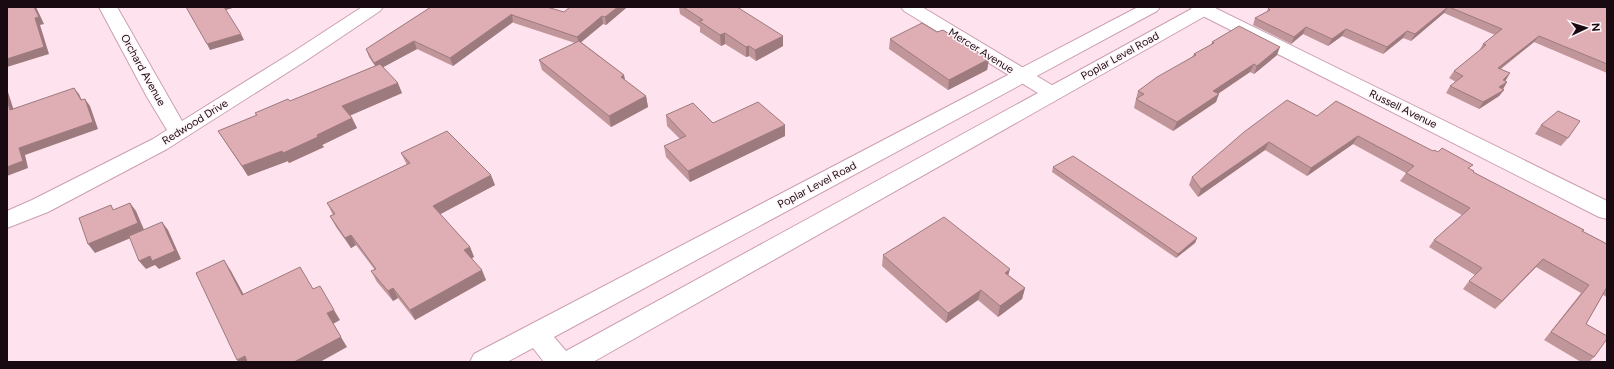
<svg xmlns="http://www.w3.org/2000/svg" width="1614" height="369" font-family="Figtree,sans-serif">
<rect width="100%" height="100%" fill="#fee2ed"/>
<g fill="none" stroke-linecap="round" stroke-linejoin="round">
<defs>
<g id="minor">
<path d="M99,7H117L182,121L293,52L362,7H383L380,11L307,60L167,149L48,212L7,228V211L32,200L153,139L167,130L147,97Z"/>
<path d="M901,7H922L1060,90L1063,94L1060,98L1053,100L1046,98L904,11Z"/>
<path d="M1190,7H1213L1607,201V219L1599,217L1193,11Z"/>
</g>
<path id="major" d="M1138,7H1160L1157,11L554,337L566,351L1195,7H1217L1214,11L593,362H544L533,348L507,362H470L474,354Z"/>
</defs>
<use href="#minor" stroke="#cb9fb2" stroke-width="2"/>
<use href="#major" stroke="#cb9fb2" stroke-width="2"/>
<use href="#minor" fill="#fff" fill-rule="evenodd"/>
<use href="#major" fill="#fff" fill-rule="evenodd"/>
</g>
<g fill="#c0969b">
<path d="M431,7L564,12L570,7H626V8L606,25L603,24L581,42L624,75L625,81L646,96L648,107L611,127L542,70L539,60L575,43L514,23L513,22L453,66L417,49L383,67L402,93L350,115L352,118L357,128L322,145L324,147L289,163L288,161L248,176L218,131L256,116L255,113L290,101L375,66L369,57L366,49Z"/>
<path d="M679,7H737L783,46L756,61L749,56L746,57L725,44L721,46L700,32V27L680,14Z"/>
<path d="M1270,7H1607V73L1534,42L1501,69L1506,80L1505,81L1507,82L1503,89L1504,90L1499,96L1479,109L1446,93L1450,86L1456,82L1449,78L1454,71L1479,51L1483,44L1495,35L1444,13L1411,41L1403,38L1383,54L1342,36L1328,46L1303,34L1291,44L1253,25L1255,18L1267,12L1268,8Z"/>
<path d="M937,32L989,59L987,70L948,90L889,49L890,39Z"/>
<path d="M1212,42L1277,55L1254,74L1250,72L1218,94L1216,102L1173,131L1134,108L1136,99L1138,91L1192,57L1194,54L1211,45Z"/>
<path d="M666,115L713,123L785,125V136L690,182L666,157L664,146L680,139L667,126Z"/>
<path d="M1317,116L1433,151L1470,169L1473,172L1582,231L1607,244V297L1603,295L1586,324L1594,357L1589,362H1581L1544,340L1581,293L1536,267L1495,309L1463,289L1469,281L1475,275L1429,247L1434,240L1462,215L1400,181L1406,173L1353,144L1307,176L1265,150L1198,197L1189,185L1192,177Z"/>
<path d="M1541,125L1568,138L1561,146L1535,134Z"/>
<path d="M401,153L495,185L440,214L470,247L474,257L472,258L486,280L415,320L398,298L393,301L377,282L371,271L375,270L356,245L351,248L336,227L330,216L333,215L327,203L407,165Z"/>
<path d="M1053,167L1197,238L1195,243L1176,258L1052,172Z"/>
<path d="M883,255L1008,275L1025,288L1022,299L998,317L978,300L946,323L882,266Z"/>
</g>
<g fill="#9c7a7e">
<path d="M34,7H36L44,24L40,25L49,54L7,67V59L35,18Z"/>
<path d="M224,7H236L226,10Z"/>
<path d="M618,7H626V8L606,25L605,17Z"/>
<path d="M1448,7L1444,13L1411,41L1415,34Z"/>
<path d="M512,14V15L513,22L453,66L450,58Z"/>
<path d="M602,16L603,24L579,44L577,37Z"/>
<path d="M1306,27L1303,34L1291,44L1294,37Z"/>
<path d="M1346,29L1342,36L1328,46L1332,39Z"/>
<path d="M1407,31L1403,38L1383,54L1387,47Z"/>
<path d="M725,33V44L721,46L720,35Z"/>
<path d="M241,34L244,40L210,50L207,44Z"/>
<path d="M783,36V46L756,61L755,50Z"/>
<path d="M1539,36L1534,42L1493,74L1498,68Z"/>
<path d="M414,41L417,49L378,70L374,63Z"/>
<path d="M749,46V56L746,57V47Z"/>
<path d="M1280,47L1277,55L1254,74L1257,66Z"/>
<path d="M989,59L987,70L948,90L949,80Z"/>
<path d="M1254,64L1250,72L1210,99L1213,91Z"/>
<path d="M1510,73L1506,80L1498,86L1503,80Z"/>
<path d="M624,75L626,86L621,77Z"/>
<path d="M1507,82L1503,89L1499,87Z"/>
<path d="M398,83L402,93L347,117L342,106Z"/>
<path d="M74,88L79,94L85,107L81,100Z"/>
<path d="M7,89L16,117L10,110L7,100Z"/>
<path d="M1504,90L1499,96L1479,109L1483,102Z"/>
<path d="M1219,94L1216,102L1173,131L1177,122Z"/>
<path d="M646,96L648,107L611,127L609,116Z"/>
<path d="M85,99L90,106L98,129L25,155L28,168L7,176V167L19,148Z"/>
<path d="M352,118L357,128L322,145L324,147L289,163L283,153L317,135Z"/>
<path d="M785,125V136L690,182L688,171Z"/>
<path d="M1358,136L1353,144L1307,176L1311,168Z"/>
<path d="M1269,142L1265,150L1198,197L1201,189Z"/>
<path d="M282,151L288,161L248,176L242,166Z"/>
<path d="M491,175L495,185L437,216L433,206Z"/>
<path d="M130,203L136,211L145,232L95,253L88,244Z"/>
<path d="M162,222L168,230L181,259L159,269L155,265L146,269L139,261L150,256Z"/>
<path d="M351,235L356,245L351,248L345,238Z"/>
<path d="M1197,238L1195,243L1176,258L1178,254Z"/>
<path d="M470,247L474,257L468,260L464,250Z"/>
<path d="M1543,259L1536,267L1495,309L1502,301Z"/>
<path d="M224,260L231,271L250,306L242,295Z"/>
<path d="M1010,269L1007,280L1005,273Z"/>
<path d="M482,270L486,280L415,320L410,310Z"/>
<path d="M393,288L398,298L393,301L388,291Z"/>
<path d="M1025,288L1022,299L998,317L1000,306Z"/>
<path d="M981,290L978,300L946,323L948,313Z"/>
<path d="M334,310L340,320L333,324L347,347L320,362H294L327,313Z"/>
<path d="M245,356L249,362H239L237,360Z"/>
</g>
<g fill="#dfaeb4" stroke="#9c7a7e">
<path d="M7,7H34L39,17L35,18L44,47L7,59Z"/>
<path d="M186,7H224L241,34L207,44Z"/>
<path d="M431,7H547L564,12L570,7H618L605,17L602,16L577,37L512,15V14L450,58L414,41L374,63L366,49Z"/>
<path d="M683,7H737L783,36L755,50L749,46L746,47L725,33L720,35L699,21L703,20Z"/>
<path d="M1270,7H1448L1415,34L1407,31L1387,47L1346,29L1332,39L1306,27L1294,37L1255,18L1270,10L1268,8Z"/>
<path d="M1449,7H1607V64L1539,36L1498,68L1510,73L1503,80L1507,82L1499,87L1504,90L1483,102L1450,86L1463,76L1454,71L1486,45L1483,44L1502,29Z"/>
<path d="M922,23L937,32L943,30L989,59L949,80L890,39Z"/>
<path d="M1239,26L1280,47L1257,66L1254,64L1213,91L1219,94L1177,122L1136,99L1144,94L1138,91L1157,77L1196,55L1194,54L1214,43L1212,42Z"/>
<path d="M579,41L624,75L621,77L646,96L609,116L539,60Z"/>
<path d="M380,64L398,83L342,106L352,118L317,135L318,137L283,153L282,151L242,166L218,131L257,115L255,113L288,99L290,101Z"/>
<path d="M74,88L81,100L85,99L93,122L19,148L23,161L7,167V100L10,110Z"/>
<path d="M1287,100L1317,116L1336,101L1433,151L1434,150L1438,152L1442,148L1473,165L1468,168L1474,171L1473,172L1584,230L1582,231L1607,244V287L1586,324L1607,336V339L1594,357L1551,332L1589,285L1543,259L1502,301L1469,281L1482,268L1434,240L1470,208L1406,173L1414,166L1358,136L1311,168L1269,142L1201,189L1192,177L1244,132Z"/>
<path d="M758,102L785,125L688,171L664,146L686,136L666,115L693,103L713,123Z"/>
<path d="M1558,111L1580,121L1568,138L1541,125Z"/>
<path d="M447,131L491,175L433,206L470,247L464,250L482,270L410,310L393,288L388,291L371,271L376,269L351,235L345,238L330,216L335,214L327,203L410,163L401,153Z"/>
<path d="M1073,156L1197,238L1178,254L1053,167Z"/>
<path d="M130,203L138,223L88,244L79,218L111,205L113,210Z"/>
<path d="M944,217L1010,269L1005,273L1025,288L1000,306L981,290L948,313L883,255Z"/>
<path d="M162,222L175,251L152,261L150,256L139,261L129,236Z"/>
<path d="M224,260L242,295L300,267L313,289L320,286L334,310L327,313L341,337L294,362H247L245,356L237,360L196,273Z"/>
</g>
<g text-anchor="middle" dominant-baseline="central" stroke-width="3" stroke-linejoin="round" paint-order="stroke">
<g font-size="11" fill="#190a11" stroke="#fff5f9">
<text transform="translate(981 51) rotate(32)">Mercer Avenue</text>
<text transform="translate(1120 56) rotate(-29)">Poplar Level Road</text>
<text transform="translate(143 70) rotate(61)">Orchard Avenue</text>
<text transform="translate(1403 109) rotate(26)">Russell Avenue</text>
<text transform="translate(195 122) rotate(-32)">Redwood Drive</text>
<text transform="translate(817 185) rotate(-28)">Poplar Level Road</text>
</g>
</g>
<rect width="1614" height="369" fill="none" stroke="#190a11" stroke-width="16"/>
<g transform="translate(1586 28) rotate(86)" stroke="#fff5f9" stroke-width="3" paint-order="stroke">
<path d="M0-3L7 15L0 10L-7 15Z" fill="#190a11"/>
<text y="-6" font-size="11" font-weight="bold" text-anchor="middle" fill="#190a11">N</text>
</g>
</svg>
